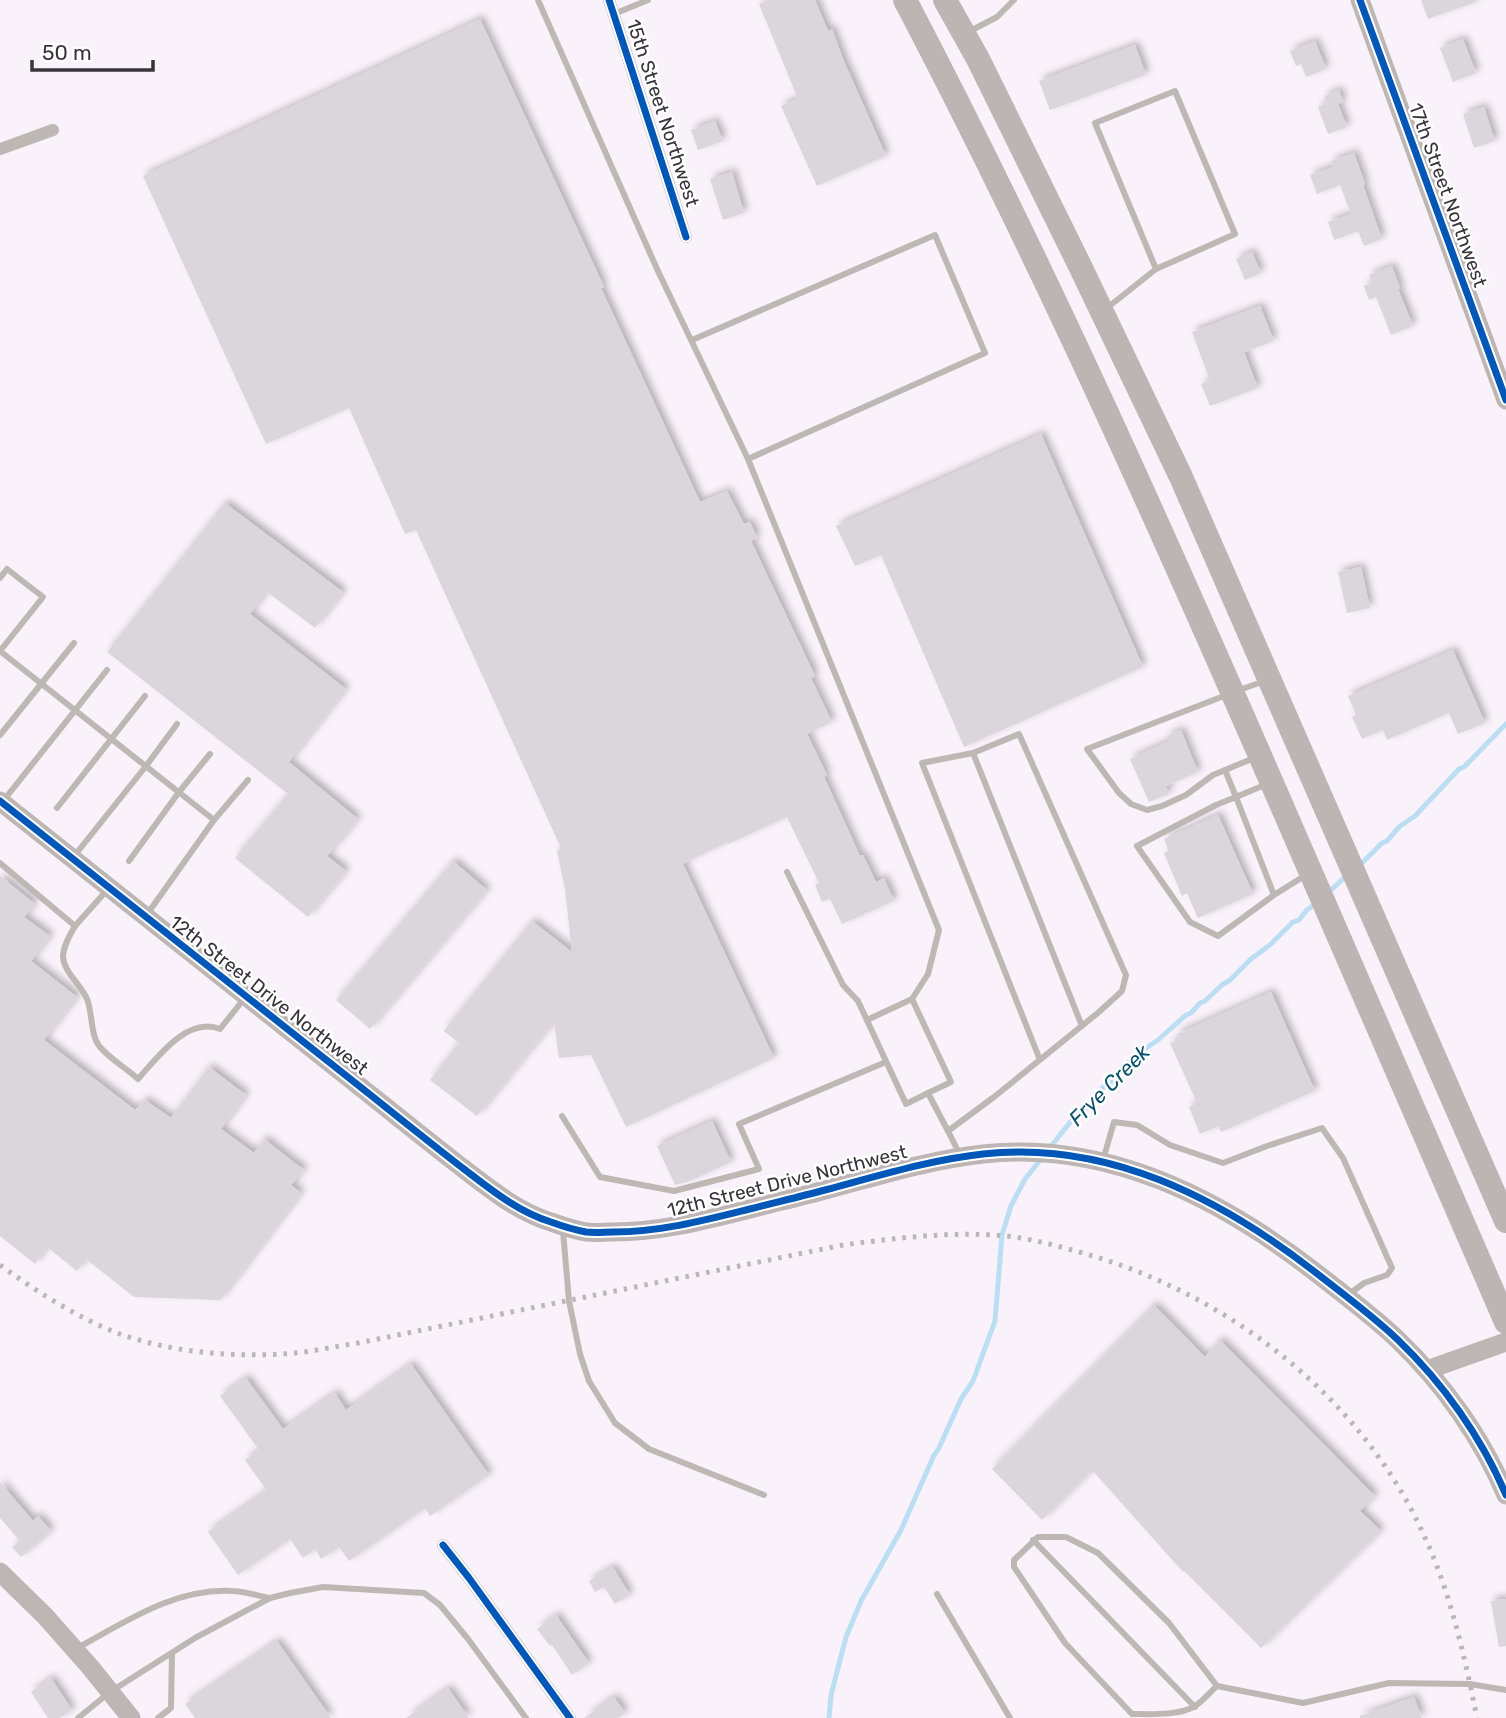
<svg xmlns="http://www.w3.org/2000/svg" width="1506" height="1718" font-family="Rubik,sans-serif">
<defs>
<filter id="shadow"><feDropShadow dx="4" dy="-4" stdDeviation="3.5" flood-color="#0004"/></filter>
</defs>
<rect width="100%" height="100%" fill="#f9f2fa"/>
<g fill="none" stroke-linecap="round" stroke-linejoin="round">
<g stroke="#bbdef2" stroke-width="5">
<path d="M1358,867L1382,843L1387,841L1400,826L1415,816L1459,769L1464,767L1506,724"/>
<path d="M1327,894L1348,874"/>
<path d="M1049,1149L1075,1116L1085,1109L1106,1084L1112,1082L1129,1062L1134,1060L1143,1050L1158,1040L1186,1015L1191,1013L1200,1003L1205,1001L1223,984L1229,981L1251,959L1271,944L1293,922L1299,920L1307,910L1317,903"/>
<path d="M829,1718L831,1695L846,1637L861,1601L901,1530L934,1455L938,1450L961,1399L973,1381L995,1321L1002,1235L1011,1206L1025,1179L1041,1159"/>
</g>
</g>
<g fill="#dbd5dc" filter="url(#shadow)">
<path d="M768,0H815L828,31L832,29L843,59L886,156L817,186L781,106L798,99L759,4Z"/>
<path d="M1421,0H1476V2L1428,19Z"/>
<path d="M480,19L604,287L601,288L700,502L727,491L744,524L750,522L757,538L751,541L815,676L811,678L832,722L807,734L827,775L824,777L860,856L863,855L876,882L884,878L894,901L842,924L830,899L822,902L815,885L819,883L787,817L728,844V842L683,864L774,1058L626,1127L591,1055L559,1058L554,1021L477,1116L430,1080L459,1043L444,1031L532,921L572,952L565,889L557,851L561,848L416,530L405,534L349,408L266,444L143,176Z"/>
<path d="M1463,39L1476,73L1453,82L1440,48Z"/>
<path d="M1315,41L1326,69L1306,77L1301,64L1296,66L1290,51Z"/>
<path d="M1135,45L1146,75L1050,110L1039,81Z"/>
<path d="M1339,90L1343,102L1338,104L1347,127L1328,134L1318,107L1327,103L1324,96Z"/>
<path d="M1484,107L1495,141L1474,148L1463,114Z"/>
<path d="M715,121L723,141L698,150L691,130Z"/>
<path d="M1354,153L1365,184L1363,185L1382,239L1364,246L1358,231L1334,240L1328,222L1351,214L1340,185L1317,194L1310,175L1333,167L1331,161Z"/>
<path d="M732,172L744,213L723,220L710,179Z"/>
<path d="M1252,252L1261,273L1245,280L1236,259Z"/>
<path d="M1392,266L1400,288L1398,289L1413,326L1391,335L1376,297L1369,300L1364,286L1372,283L1369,275Z"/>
<path d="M1260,306L1274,341L1244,352L1258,388L1210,406L1201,384L1210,381L1192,332Z"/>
<path d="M1041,434L1143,667L964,747L881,555L855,566L836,526Z"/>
<path d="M225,503L343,592L315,628L267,592L250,614L346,689L289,762L358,819L327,856L346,871L308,917L235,858L288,794L107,652Z"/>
<path d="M1361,567L1370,608L1347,613L1338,572Z"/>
<path d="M1453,650L1485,723L1458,734L1449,713L1387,740L1383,730L1362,739L1352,717L1356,715L1348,696Z"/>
<path d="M1181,730L1198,772L1166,786L1169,794L1149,802L1130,759L1169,741L1167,736Z"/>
<path d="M1218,815L1253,894L1198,918L1187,893L1182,896L1164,853L1169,851L1164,839Z"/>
<path d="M453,861L487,890L370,1029L336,1000Z"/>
<path d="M0,876L35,904L24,917L50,936L31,961L77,997L44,1040L135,1110L145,1100L171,1118L209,1067L246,1095L221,1129L254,1153L264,1139L304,1170L291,1185L301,1193L220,1300L134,1297L86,1259L77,1271L47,1247L35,1264L0,1236Z"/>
<path d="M1271,992L1315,1091L1221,1132L1218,1126L1200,1134L1189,1107L1197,1103L1170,1043L1180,1039L1177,1034Z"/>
<path d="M712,1121L731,1162L690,1181L675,1185L657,1146Z"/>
<path d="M1154,1305L1205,1357L1220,1340L1375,1496L1360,1511L1381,1531L1261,1648L1184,1571L1183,1572L1092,1470L1042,1520L992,1469Z"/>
<path d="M411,1364L489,1475L430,1516L425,1508L349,1561L339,1547L321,1559L315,1549L303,1558L290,1539L238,1575L208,1532L267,1491L245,1460L259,1450L220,1396L246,1378L283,1429L335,1393L346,1410Z"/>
<path d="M0,1482L33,1521L38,1516L51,1531L21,1557L12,1547L20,1541L0,1518Z"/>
<path d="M613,1567L630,1595L615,1604L604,1587L595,1592L589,1581Z"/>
<path d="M1506,1599V1646L1499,1647L1491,1601Z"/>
<path d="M556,1615L589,1663L572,1675L552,1645L550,1646L537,1629Z"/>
<path d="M277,1641L331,1718H195L185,1704Z"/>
<path d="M51,1678L72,1710L60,1718H48L31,1692Z"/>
<path d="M448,1688L469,1718H406Z"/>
<path d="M614,1697L625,1713L618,1718H584Z"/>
<path d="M1414,1697L1422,1718H1360V1716Z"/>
</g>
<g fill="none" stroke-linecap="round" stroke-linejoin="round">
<g stroke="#beb8b5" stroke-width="6">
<path d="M538,0L657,269L748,459L939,930L928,974L912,999L951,1082L928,1093L948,1131"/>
<path d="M614,14L648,0"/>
<path d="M970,31L997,17L1014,0"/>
<path d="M1107,308L1156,269L1235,234L1175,91L1095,123L1156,269"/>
<path d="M692,340L935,235L985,353L748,459"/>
<path d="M0,578L7,569L43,597L0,651"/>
<path d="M0,651L214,820L148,913"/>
<path d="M1239,690L1265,681"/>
<path d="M1229,694L1087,749L1119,793L1131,804L1147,810L1162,806L1186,795L1213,775L1254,758"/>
<path d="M0,735L74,643"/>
<path d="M973,753L1082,1026"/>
<path d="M1225,770L1236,797L1267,784"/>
<path d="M4,800L107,670"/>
<path d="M57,808L145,696"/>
<path d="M214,820L248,780"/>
<path d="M75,855L146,766L177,724"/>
<path d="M129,861L179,792L210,754"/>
<path d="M0,863L75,926L108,889"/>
<path d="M787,872L843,985L858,1001L906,1104L928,1093"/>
<path d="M1274,895L1236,797L1216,805L1137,846L1190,922L1218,936L1274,895L1306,875"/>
<path d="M75,926C70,935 63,946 63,957C64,972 81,985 87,999C93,1014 90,1035 100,1047C110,1059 126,1068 138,1079C157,1058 187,1016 220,1029L244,999"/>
<path d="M867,1020L912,999"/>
<path d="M562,1116L600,1177L674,1191L759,1169L739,1124L886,1062"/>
<path d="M959,1153L948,1131L994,1097L1099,1012L1122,991L1126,975L1019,734L973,753L922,763L1040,1060"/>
<path d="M1103,1160L1114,1122L1137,1125L1170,1145L1223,1163L1267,1146L1322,1128L1343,1158L1392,1268L1387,1275L1364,1283L1348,1295"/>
<path d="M563,1231L569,1301L580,1354L589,1381L615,1423L649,1449L764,1495"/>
<path d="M1033,1540L1195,1707"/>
<path d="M937,1594L1010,1718"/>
<path d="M79,1647C127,1621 175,1588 232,1591C245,1591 258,1596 270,1598"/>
<path d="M1217,1686C1210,1692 1203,1701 1195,1706C1180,1716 1149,1714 1132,1714L1065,1643L1014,1567V1560L1038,1537H1066L1098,1553L1169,1623L1217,1686L1303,1703L1389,1683L1470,1684L1506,1690"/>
<path d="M78,1718L110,1692L195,1638L270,1598L290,1593L323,1587L424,1593L440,1605L468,1639L526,1718"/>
<path d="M158,1718L171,1708L172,1653"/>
</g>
<g stroke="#beb8b5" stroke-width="12">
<path d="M609,0L686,237"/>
<path d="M0,149L53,130"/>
<path d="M443,1545L469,1578L570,1718"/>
</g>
<g stroke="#beb6b4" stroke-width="19">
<path d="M1360,0L1506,400"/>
<path d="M0,801C123,898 245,996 368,1093C398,1117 429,1142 460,1166C489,1188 516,1211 551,1222C562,1226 575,1230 586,1232C595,1233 605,1232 613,1232C659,1232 702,1221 746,1210C773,1203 799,1197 825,1190C878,1176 929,1160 983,1154C1107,1140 1220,1198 1315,1272C1343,1294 1373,1316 1398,1340C1443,1383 1482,1438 1506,1495"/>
<path d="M1427,1370L1506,1342"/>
<path d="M0,1572L45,1616L91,1668L131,1718"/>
</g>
<g stroke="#bdb5b3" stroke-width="24">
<path d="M905,0C1044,265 1166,539 1285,813C1359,983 1432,1152 1506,1322"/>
<path d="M945,0L978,59L1081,268L1181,477L1506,1221"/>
</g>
<path stroke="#bbb6b7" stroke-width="5" stroke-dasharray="3.5 7" stroke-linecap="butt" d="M0,1265C37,1292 78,1318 120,1334C173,1353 239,1358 295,1353C316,1351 337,1346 358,1343L843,1245C897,1238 952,1231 1007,1236C1031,1239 1055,1245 1079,1252C1223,1291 1358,1393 1422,1531C1450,1590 1464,1654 1477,1718"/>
<defs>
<g id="cycleway">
<path d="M609,0L686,237"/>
<path d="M1360,0L1506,400"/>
<path d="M0,801C123,898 245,996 368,1093C398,1117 429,1142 460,1166C489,1188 516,1211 551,1222C562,1226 575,1230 586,1232C595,1233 605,1232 613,1232C659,1232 702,1221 746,1210C773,1203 799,1197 825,1190C878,1176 929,1160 983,1154C1107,1140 1220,1198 1315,1272C1343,1294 1373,1316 1398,1340C1443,1383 1482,1438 1506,1495"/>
<path d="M443,1545L469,1578L570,1718"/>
</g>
</defs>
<use href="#cycleway" stroke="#fff" stroke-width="11"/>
<use href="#cycleway" stroke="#0057b8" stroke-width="7"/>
</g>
<g text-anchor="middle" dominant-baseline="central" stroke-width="5" stroke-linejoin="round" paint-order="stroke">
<g font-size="19" fill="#38333a" stroke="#fff">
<text transform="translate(663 113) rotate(72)">15th Street Northwest</text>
<text transform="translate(1448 195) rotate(70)">17th Street Northwest</text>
<text transform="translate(269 995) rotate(38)">12th Street Drive Northwest</text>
<text transform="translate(787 1181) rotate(-14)">12th Street Drive Northwest</text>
</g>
<g font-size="21" font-style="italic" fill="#0a516a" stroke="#fff">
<text transform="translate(1109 1085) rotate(-45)">Frye Creek</text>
</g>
</g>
<path d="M32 60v10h121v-10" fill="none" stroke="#38333a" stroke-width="3.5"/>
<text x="42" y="60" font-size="21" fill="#38333a" stroke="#ffffff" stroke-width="5" paint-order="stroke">50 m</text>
</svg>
